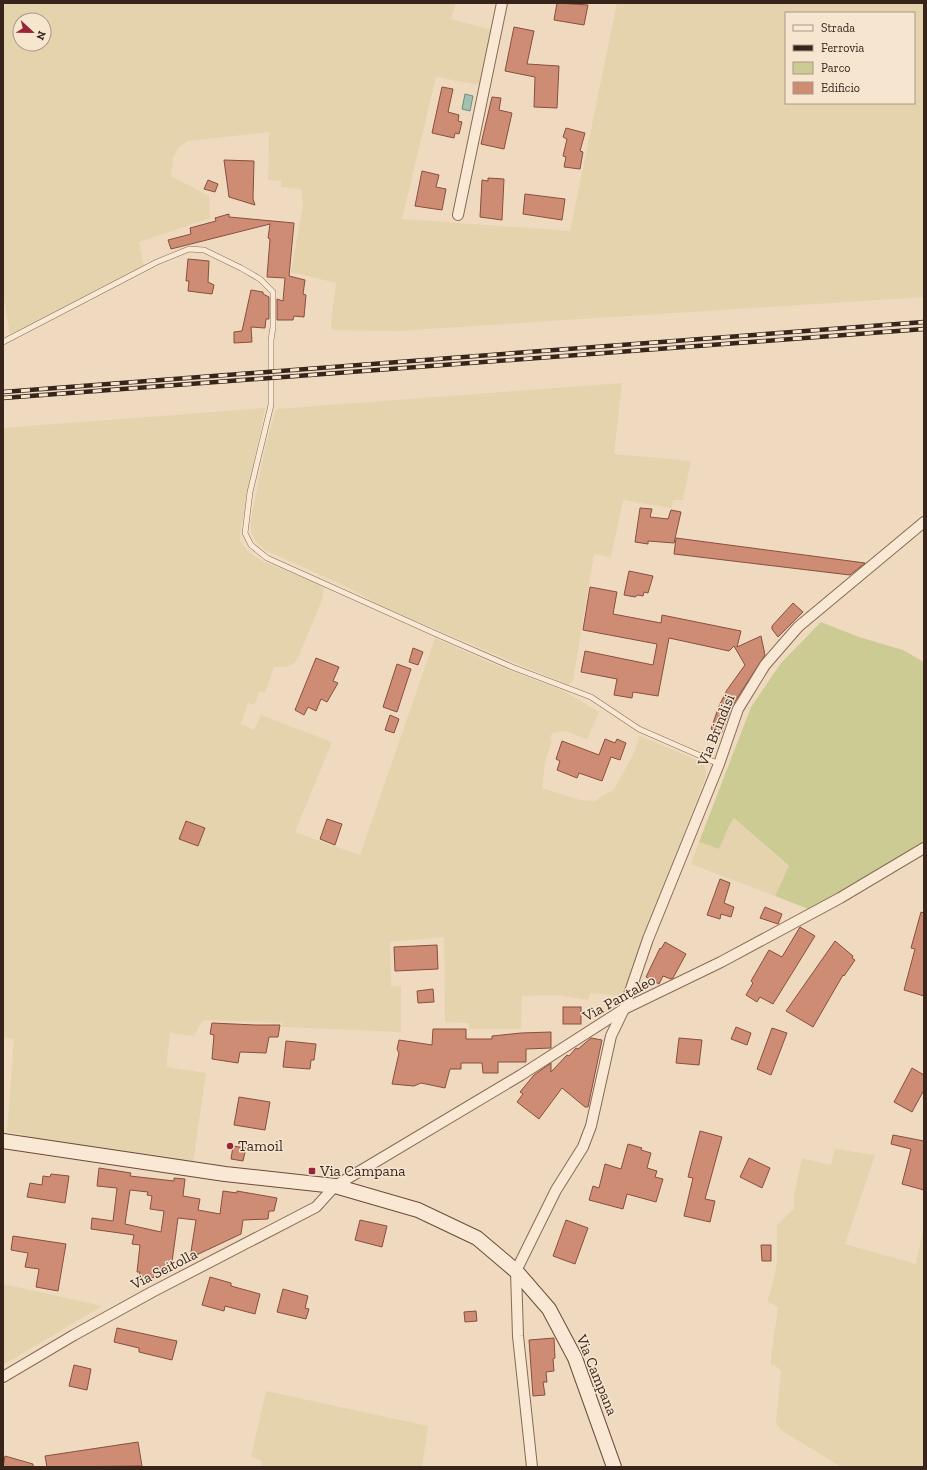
<svg xmlns="http://www.w3.org/2000/svg" width="927" height="1470" font-family="'Zilla Slab',serif">
<rect width="100%" height="100%" fill="#efdac0"/>
<g fill="#e4d3ad" fill-rule="evenodd">
<path d="M3,3H456L451,19L492,30L480,85L436,77L402,219L570,231L617,3H924V297L397,331L332,330L331,323L336,283L291,272L303,205L301,189L281,187V181L268,180L269,132L188,141L179,147L173,158L171,176L209,196L210,218L139,242L144,267L31,325L10,334L3,295ZM786,13H914V103H786ZM20,20H44V44H20Z"/>
<path d="M622,383L614,454L691,461L683,500H673L671,508L623,500L611,557L594,554L573,681L568,685L383,607L349,588L265,550L256,542L251,532V519L266,444L276,409Z"/>
<path d="M265,408L240,533V541L249,552L262,561L319,584L324,588L322,600L298,658L293,664L285,667H274L265,693L260,691L254,705L248,703L241,724L254,730L261,715L332,742L295,832L360,855L435,638L493,664L564,691L599,712L587,740L566,731L552,733L550,739L552,740L545,763L542,788L580,800L594,801L598,799L609,792L613,791L633,755L640,736L702,762L706,769V776L660,894L624,996L590,993L588,1000L556,995L522,996L521,1029H469V1023L445,1022L444,937L390,942L391,986H401V1032L282,1027V1023L203,1020L194,1036L170,1033L166,1067L206,1073L193,1162L21,1138L22,1134L7,1132L14,1039L3,1037V428Z"/>
<path d="M734,818L789,867L775,896L691,864L699,842L719,849L729,826Z"/>
<path d="M835,1149L875,1155L845,1244L916,1264L924,1225V1467H841L781,1430L776,1423L781,1371L775,1365L771,1366V1358L778,1307L767,1301L772,1287L777,1263V1225L794,1209V1195L802,1158L831,1165Z"/>
<path d="M3,1284L102,1306L3,1365Z"/>
<path d="M266,1391L428,1426L422,1467H261L262,1461L251,1457Z"/>
</g>
<path fill="#cdcb94" d="M821,622L859,637L903,650L924,662V845L811,910L775,896L789,866L734,818L729,826L719,849L699,842L751,707L781,663Z"/>
<path fill="#a3c1b3" stroke="#6a8f80" d="M465,94L473,96L470,111L462,109Z"/>
<g fill="#ce8c75" stroke="#884f3d" fill-rule="evenodd">
<path d="M557,3L588,5L584,25L554,20Z"/>
<path d="M514,27L534,31L527,64L559,66L557,108L534,107L535,77L505,71Z"/>
<path d="M442,87L453,89L448,112L459,115L458,121L462,122L459,134L455,133L454,138L432,133Z"/>
<path d="M492,97L501,98L499,110L512,113L504,149L481,144Z"/>
<path d="M566,128L585,133L580,151L583,152L580,169L564,167L566,157L563,156L567,139L563,137Z"/>
<path d="M224,160L254,161L253,199L255,205L229,197Z"/>
<path d="M422,171L439,175L436,187L446,189L442,210L415,206Z"/>
<path d="M488,178L504,179L502,220L480,217L482,180L488,181Z"/>
<path d="M208,180L218,184L215,192L204,189Z"/>
<path d="M525,194L565,199L562,220L523,214Z"/>
<path d="M229,214V217L294,223L289,276L305,280L303,294L306,295L304,317L294,316L293,320H277V299L283,301L285,278L267,277L270,239L268,238L270,224L171,249L168,240L191,234L190,228L216,221L215,218Z"/>
<path d="M188,259L209,261L208,282L214,285L212,294L188,291L189,281H186Z"/>
<path d="M251,290L263,292V294L269,297V319H266L265,328L251,327L252,342L234,343V332L242,331Z"/>
<path d="M640,508L652,509L650,517L668,519L671,510L681,512L674,543L648,541V544L635,542Z"/>
<path d="M676,538L865,563L850,575L674,554Z"/>
<path d="M629,571L653,576L648,593L644,592L643,596L638,595L635,597L624,595Z"/>
<path d="M590,587L617,592L613,614L661,623L662,615L741,631L737,647L761,636L765,655L732,706L721,734L711,729L719,706L727,690L745,665L734,646L729,651L669,638L658,696L633,692L632,698L614,695L617,679L581,672L585,651L653,665L657,644L583,630Z"/>
<path d="M793,603L803,612L778,637L772,629V626Z"/>
<path d="M413,648L423,652L418,665L409,662Z"/>
<path d="M316,658L339,667L333,681L338,683L327,702L321,699L316,711L308,707L304,715L295,710Z"/>
<path d="M397,664L411,669L397,712L383,707Z"/>
<path d="M390,715L399,719L394,733L385,730Z"/>
<path d="M605,739L615,743L617,739L626,743L620,760L611,757L602,781L579,773L577,778L557,770L560,761L556,759L562,741L599,755Z"/>
<path d="M327,819L342,824L335,845L320,839Z"/>
<path d="M186,821L205,828L198,846L179,839Z"/>
<path d="M720,879L730,883L724,903L734,907L731,917L721,914L720,919L707,915Z"/>
<path d="M765,907L782,914L778,924L760,918Z"/>
<path d="M921,912L924,913V996L904,990L915,949L911,948Z"/>
<path d="M800,927L815,936L773,1004L760,997L757,1002L746,995L753,983L751,981L769,950L782,957Z"/>
<path d="M835,941L853,956L852,958L855,960L844,976L843,975L813,1027L786,1011Z"/>
<path d="M665,942L686,954L673,978L671,979L663,976L659,984L646,977L660,948L661,949Z"/>
<path d="M437,945L438,969L395,971L394,947Z"/>
<path d="M433,989L434,1002L418,1003L417,991Z"/>
<rect x="563" y="1007" width="18" height="17"/>
<path d="M212,1023L255,1025H280L278,1037H269L266,1053L240,1052L238,1063L212,1059L214,1035L210,1034Z"/>
<path d="M736,1027L751,1033L747,1045L731,1039Z"/>
<path d="M772,1028L787,1033L771,1075L757,1069Z"/>
<path d="M433,1029H466V1039H492V1036L521,1033L551,1032V1048L526,1049V1062H498V1073H483L482,1063H461V1069H450L445,1088L421,1083L414,1086L392,1084L399,1053L397,1049L399,1040L432,1045Z"/>
<path d="M591,1038L602,1040L588,1107H585L562,1088L539,1119L517,1102L523,1094L520,1092L534,1075L551,1063V1072L567,1055L569,1056L576,1048L578,1049Z"/>
<path d="M679,1038L702,1040L699,1065L676,1063Z"/>
<path d="M286,1041L316,1044L314,1060H311L310,1069L283,1067Z"/>
<path d="M912,1068L924,1075V1090L912,1112L894,1102Z"/>
<path d="M239,1097L270,1102L265,1130L234,1125Z"/>
<path d="M700,1131L722,1137L705,1199L715,1201L710,1222L684,1216L693,1178L688,1177Z"/>
<path d="M893,1135L924,1141V1190L902,1184L911,1149L891,1144Z"/>
<path d="M628,1144L642,1148L641,1150L651,1153L647,1168L657,1171L655,1177L663,1179L656,1202L627,1194L623,1209L589,1200L593,1186L599,1188L605,1164L621,1169Z"/>
<path d="M233,1146L246,1148L243,1161L231,1159Z"/>
<path d="M749,1158L770,1168L762,1188L740,1177Z"/>
<path d="M99,1168L131,1173L130,1176L174,1181V1178L185,1179L183,1196L200,1199L198,1210L220,1214L223,1191L237,1193V1191L277,1198L274,1211H269L268,1219L243,1220L241,1234L190,1258L196,1220L178,1218L171,1269H168L165,1274L152,1278L139,1277L140,1272H137L140,1245L132,1244L134,1235L91,1229L92,1218L113,1221L117,1188L97,1186ZM130,1190L148,1192L147,1195L152,1196L150,1209L164,1211L161,1232L125,1224Z"/>
<path d="M51,1174L69,1176L65,1203L27,1197L30,1183L42,1185L43,1176L50,1177Z"/>
<path d="M360,1220L387,1226L382,1247L355,1240Z"/>
<path d="M566,1220L588,1228L575,1264L553,1256Z"/>
<path d="M13,1236L66,1244L58,1291L36,1287L39,1269L25,1267L28,1253L11,1250Z"/>
<path d="M761,1245H771V1261H762Z"/>
<path d="M210,1277L231,1283V1286L260,1294L255,1314L225,1306L224,1311L202,1305Z"/>
<path d="M283,1289L308,1296L305,1308L309,1309L306,1319L277,1312Z"/>
<path d="M476,1311L477,1321L465,1322L464,1312Z"/>
<path d="M117,1328L177,1341L172,1360L139,1352V1348L114,1342Z"/>
<path d="M554,1338L555,1358L553,1359L554,1371L546,1372L547,1382H543L545,1395L533,1396L529,1340Z"/>
<path d="M74,1365L91,1369L87,1390L69,1386Z"/>
<path d="M138,1442L142,1466L47,1467L45,1456Z"/>
<path d="M5,1456L33,1464V1467H3Z"/>
</g>
<g fill="none" stroke-linecap="round" stroke-linejoin="round">
<defs>
<path id="lane" d="M3,342L157,262L189,249L204,250L241,268L260,279L273,292V327L271,340V405L250,492L245,533L251,545L267,558L434,633L512,667L591,697L639,729L719,764"/>
<g id="street">
<path d="M458,215L502,3"/>
<path d="M3,1377L74,1335L152,1292L316,1207L335,1186L521,1075L624,1009L721,962L840,898L924,848"/>
<path d="M532,1467L518,1336L516,1271L556,1190L583,1147L591,1126L611,1036L624,1009L648,939L719,764L738,709L765,665L798,627L924,522"/>
</g>
<path id="secondary" d="M3,1141L225,1174L335,1186L418,1210L477,1238L516,1271L549,1309L575,1358L614,1467"/>
</defs>
<use href="#lane" stroke="#886a57" stroke-width="6"/>
<use href="#street" stroke="#886a57" stroke-width="12"/>
<use href="#secondary" stroke="#6a4b3b" stroke-width="16"/>
<use href="#lane" stroke="#f9e8d3" stroke-width="5"/>
<use href="#street" stroke="#f9e8d3" stroke-width="10"/>
<use href="#secondary" stroke="#f9e8d3" stroke-width="14"/>
<defs>
<g id="rail">
<path d="M3,392L924,322"/>
<path d="M3,398L924,329"/>
</g>
</defs>
<use href="#rail" stroke="#37251c" stroke-width="4.5"/>
<use href="#rail" stroke="#f6e5cf" stroke-width="3" stroke-dasharray="9" stroke-linecap="butt"/>
</g>
<g fill="#982638" stroke="#f6e5cf" stroke-width="1.5">
<circle cx="230" cy="1146" r="4"/>
<rect x="308" y="1167" width="8" height="8" rx="2"/>
</g>
<g text-anchor="middle" dominant-baseline="central" stroke-width="3" stroke-linejoin="round" paint-order="stroke">
<g font-size="15" fill="#37251c" stroke="#f6e5cf">
<text transform="translate(716 730) rotate(-68)">Via Brindisi</text>
<text transform="translate(619 998) rotate(-29)">Via Pantaleo</text>
<text transform="translate(164 1269) rotate(-27)">Via Seitolla</text>
<text transform="translate(597 1375) rotate(68)">Via Campana</text>
</g>
<g font-size="15" fill="#37251c" stroke="#f6e5cf" text-anchor="start">
<text x="238" y="1146">Tamoil</text>
<text x="320" y="1171">Via Campana</text>
</g>
</g>
<rect width="927" height="1470" fill="none" stroke="#37251c" stroke-width="8"/>
<rect x="785" y="12" width="130" height="92" fill="#f6e5cf" stroke="#aa9887"/>
<rect x="793" y="25" width="20" height="6" fill="#f9e8d3" stroke="#aa9887"/>
<text x="821" y="32" font-size="12" fill="#37251c">Strada</text>
<rect x="793" y="45" width="20" height="6" fill="#37251c" stroke="#aa9887"/>
<text x="821" y="52" font-size="12" fill="#37251c">Ferrovia</text>
<rect x="793" y="62" width="20" height="12" fill="#cdcb94" stroke="#aa9887"/>
<text x="821" y="72" font-size="12" fill="#37251c">Parco</text>
<rect x="793" y="82" width="20" height="12" fill="#ce8c75" stroke="#aa9887"/>
<text x="821" y="92" font-size="12" fill="#37251c">Edificio</text>
<g transform="translate(32 32) rotate(112)"><circle r="19" fill="#f6e5cf" stroke="#aa9887"/>
<path d="M0-3L7 15L0 10L-7 15Z" fill="#982638"/>
<text y="-6" font-size="11" font-weight="bold" text-anchor="middle" fill="#37251c">N</text>
</g>
</svg>
